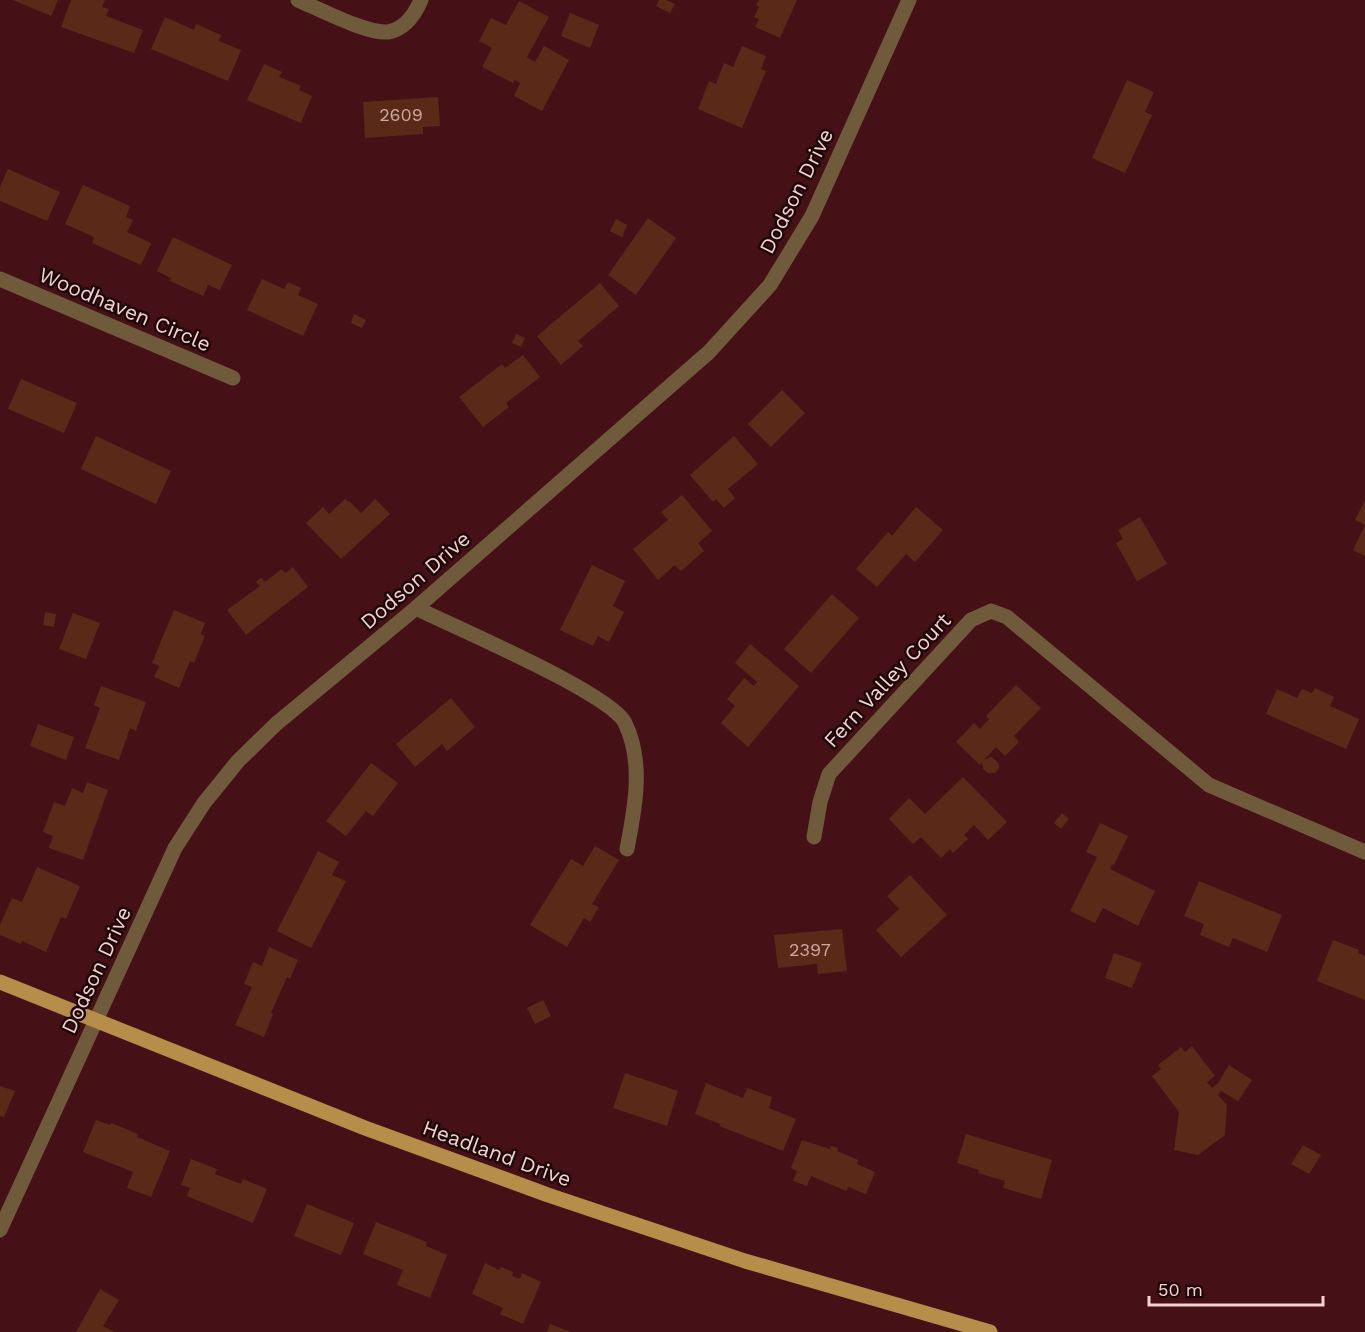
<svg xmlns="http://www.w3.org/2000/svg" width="1365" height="1332" font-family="'Work Sans',sans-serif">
<rect width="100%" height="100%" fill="#451116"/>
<g fill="#5b2918">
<path d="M13,0H58L51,16Z"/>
<path d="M71,0H105L102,7L109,9L106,16L143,30L134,53L61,27Z"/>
<path d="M659,0H666L675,4L670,13L656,6Z"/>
<path d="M759,0H797L780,38L755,27L759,19L754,17L759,7L756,5Z"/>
<path d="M519,1L549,17L527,57L535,62L544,46L569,60L542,111L514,96L520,83L515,80L513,83L482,67L492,48L479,41L491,18L506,25Z"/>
<path d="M570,13L599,25L590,48L561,36Z"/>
<path d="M165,17L194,30L196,24L221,35L219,41L241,50L228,81L151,49Z"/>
<path d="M742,46L766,56L761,69L766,71L742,128L698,109L709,81L716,84L724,63L733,67Z"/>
<path d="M264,64L282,72L279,77L301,86L299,90L312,96L301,123L247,100Z"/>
<path d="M1127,80L1154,92L1145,112L1152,115L1125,173L1092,158Z"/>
<path d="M438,97L440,126L423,127V134L365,138L363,102Z"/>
<path d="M8,169L60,192L47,221L0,201V187Z"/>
<path d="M83,185L130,206L126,217L133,220L127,232L151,243L141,265L92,243L94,237L65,224Z"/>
<path d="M648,218L676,238L636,295L608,275Z"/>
<path d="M616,219L627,225L622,237L610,231Z"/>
<path d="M173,237L232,265L220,290L208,285L203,296L170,281L171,278L157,271Z"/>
<path d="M262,279L284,289L288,282L301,288L298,295L318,304L303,336L247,310Z"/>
<path d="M600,283L619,306L578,341L583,346L561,365L537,336Z"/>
<path d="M354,314L366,320L362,328L351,323Z"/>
<path d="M516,334L525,338L521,347L512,343Z"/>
<path d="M523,355L540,377L506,403L509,407L483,427L459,397L502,364L505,368Z"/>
<path d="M21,379L77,403L64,433L8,409Z"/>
<path d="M782,390L805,413L771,447L748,424Z"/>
<path d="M96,436L171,471L156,504L81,469Z"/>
<path d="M734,436L758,464L728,489L735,498L724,508L716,499L713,502L690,475Z"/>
<path d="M682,495L712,531L698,543L704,551L681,571L675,565L658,580L633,549L668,520L661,512Z"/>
<path d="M345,499L348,502L349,501L361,513L375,499L390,514L341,559L306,523L323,507L329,514Z"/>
<path d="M1365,500V556L1353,550L1365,525L1355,520Z"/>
<path d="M916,507L943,530L915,562L906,554L877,587L856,569L888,532L892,536Z"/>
<path d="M1140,517L1167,564L1137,581L1116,543L1123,539L1118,530Z"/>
<path d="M592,565L625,581L613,606L624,612L609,642L598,636L593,646L560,630Z"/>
<path d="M293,567L308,587L246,635L227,610L260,586L256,582L261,578L265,582L282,569L285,573Z"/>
<path d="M832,594L859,618L811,673L784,649Z"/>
<path d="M174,610L205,623L201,634L205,636L194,663L190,661L179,688L154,677L159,666L152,663Z"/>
<path d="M45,612L56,614L54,627L43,625Z"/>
<path d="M73,613L100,623L86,659L59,649Z"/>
<path d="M750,644L799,686L748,747L721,723L735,706L727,699L744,678L754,686L757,682L735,663Z"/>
<path d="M1016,685L1041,708L1014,736L1019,742L1005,756L996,747L984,760L991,757L998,762L999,768L995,773H988L983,769L982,762L980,765L956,742L974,723L980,729L989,719L986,716Z"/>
<path d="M101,686L146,702L136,731L130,728L119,760L85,748L100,708L94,705Z"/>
<path d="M1315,688L1334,697L1330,706L1359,719L1346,749L1266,714L1277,689L1297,698L1302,689L1312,693Z"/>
<path d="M451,698L475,727L447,751L442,744L415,767L396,744Z"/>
<path d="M38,724L74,737L66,760L30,746Z"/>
<path d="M371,763L398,783L373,816L366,811L346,836L326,821Z"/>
<path d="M963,777L1007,822L988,840L974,825L964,835L968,839L953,853L950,849L941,858L921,837L913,844L889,819L909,798L925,814Z"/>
<path d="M87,782L108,790L83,860L49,848L53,836L43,832L54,802L65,806L72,788L83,793Z"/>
<path d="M1062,813L1069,819L1061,829L1054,823Z"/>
<path d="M1100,823L1128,836L1114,865L1112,864L1110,869L1155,891L1138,926L1103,908L1095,923L1070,911L1097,857L1086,852Z"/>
<path d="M595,846L619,860L592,904L599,907L590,922L584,918L567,947L530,925L571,859L583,866Z"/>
<path d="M318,851L339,862L332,875L346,881L311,948L277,931Z"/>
<path d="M37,867L80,886L66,919L61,917L46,952L22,941L21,944L0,935V925L12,898L22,902Z"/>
<path d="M910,875L947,915L901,957L876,930L899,909L887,896Z"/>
<path d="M1199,881L1282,915L1267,952L1233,938L1229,947L1200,935L1204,924L1184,916Z"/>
<path d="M842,929L847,971L818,974L817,964L778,968L774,935Z"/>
<path d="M1333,940L1359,950L1358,953L1365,956V1000L1317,981Z"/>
<path d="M269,947L298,960L290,979L287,977L271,1013L273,1014L264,1037L235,1025L252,987L244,984L253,962L262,966Z"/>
<path d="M1114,953L1142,963L1132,988L1105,978Z"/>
<path d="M543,1000L551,1016L535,1024L527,1008Z"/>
<path d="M1192,1046L1215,1076L1207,1082L1212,1088L1218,1083L1229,1065L1252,1080L1238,1101L1221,1091L1218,1095L1227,1105L1225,1135L1198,1155L1174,1150L1179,1112L1152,1076L1161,1069L1158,1065L1181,1047L1185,1052Z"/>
<path d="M625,1073L678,1091L667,1126L613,1108Z"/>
<path d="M706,1083L743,1098L747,1088L772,1097L769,1108L796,1119L783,1151L719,1126L720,1124L695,1114Z"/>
<path d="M0,1086L15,1091L4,1117L0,1116Z"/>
<path d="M96,1120L110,1125L111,1123L138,1134L137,1137L170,1151L151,1197L127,1188L133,1172L83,1152Z"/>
<path d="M966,1134L1052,1160L1041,1199L1003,1188L1005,1181L978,1173L979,1170L957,1163Z"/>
<path d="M802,1140L830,1149L831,1146L838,1148L837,1151L858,1160L857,1164L875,1172L866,1194L848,1187L846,1191L811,1176L807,1186L793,1181L797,1171L791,1168Z"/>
<path d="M1303,1145L1321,1155L1309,1174L1291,1164Z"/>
<path d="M191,1159L217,1169L215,1174L241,1184L243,1179L267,1189L253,1223L187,1196L190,1188L181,1185Z"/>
<path d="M307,1204L354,1223L341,1255L294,1236Z"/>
<path d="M376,1222L427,1242L426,1246L447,1255L430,1298L397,1285L403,1270L363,1254Z"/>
<path d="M485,1263L499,1270L501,1267L513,1272L512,1276L520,1279L522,1273L541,1282L523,1324L500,1314L503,1308L472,1294Z"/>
<path d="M100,1289L119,1300L103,1326L114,1332H76Z"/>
<path d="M550,1324L571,1332H547Z"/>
</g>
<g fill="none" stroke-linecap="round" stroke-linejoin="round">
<g stroke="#6f5b3b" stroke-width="15">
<path d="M298,0C319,9 367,34 388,32C405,29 415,14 421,0"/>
<path d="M0,279L233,378"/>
<path d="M416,608C454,627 610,693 625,723C644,762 635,808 627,849"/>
<path d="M814,837L820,802L829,774L971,620L991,611L1007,617L1209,785L1365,852"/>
<path d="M0,1230L175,848L204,803L238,761L276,724L416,608L709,352L770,285L812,216L909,0"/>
</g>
<path stroke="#b78e49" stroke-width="15" d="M0,982L365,1128L548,1195L745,1261L990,1332"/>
</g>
<g text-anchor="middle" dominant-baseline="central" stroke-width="5" stroke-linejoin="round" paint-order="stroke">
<g font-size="18" fill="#cea7a3">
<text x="401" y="114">2609</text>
<text x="810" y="949">2397</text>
</g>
<g font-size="21" fill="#f5d1d1" stroke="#1e0708">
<text transform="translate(796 191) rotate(-63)">Dodson Drive</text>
<text transform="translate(125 309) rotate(23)">Woodhaven Circle</text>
<text transform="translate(415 580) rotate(-41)">Dodson Drive</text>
<text transform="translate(887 680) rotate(-47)">Fern Valley Court</text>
<text transform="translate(96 970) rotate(-65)">Dodson Drive</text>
<text transform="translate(497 1153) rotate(20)">Headland Drive</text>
</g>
</g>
<path d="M1149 1296v9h174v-9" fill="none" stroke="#f5d1d1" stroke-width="3"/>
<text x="1158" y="1296" font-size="18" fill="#f5d1d1" stroke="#1e0708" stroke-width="4.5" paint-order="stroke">50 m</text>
</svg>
